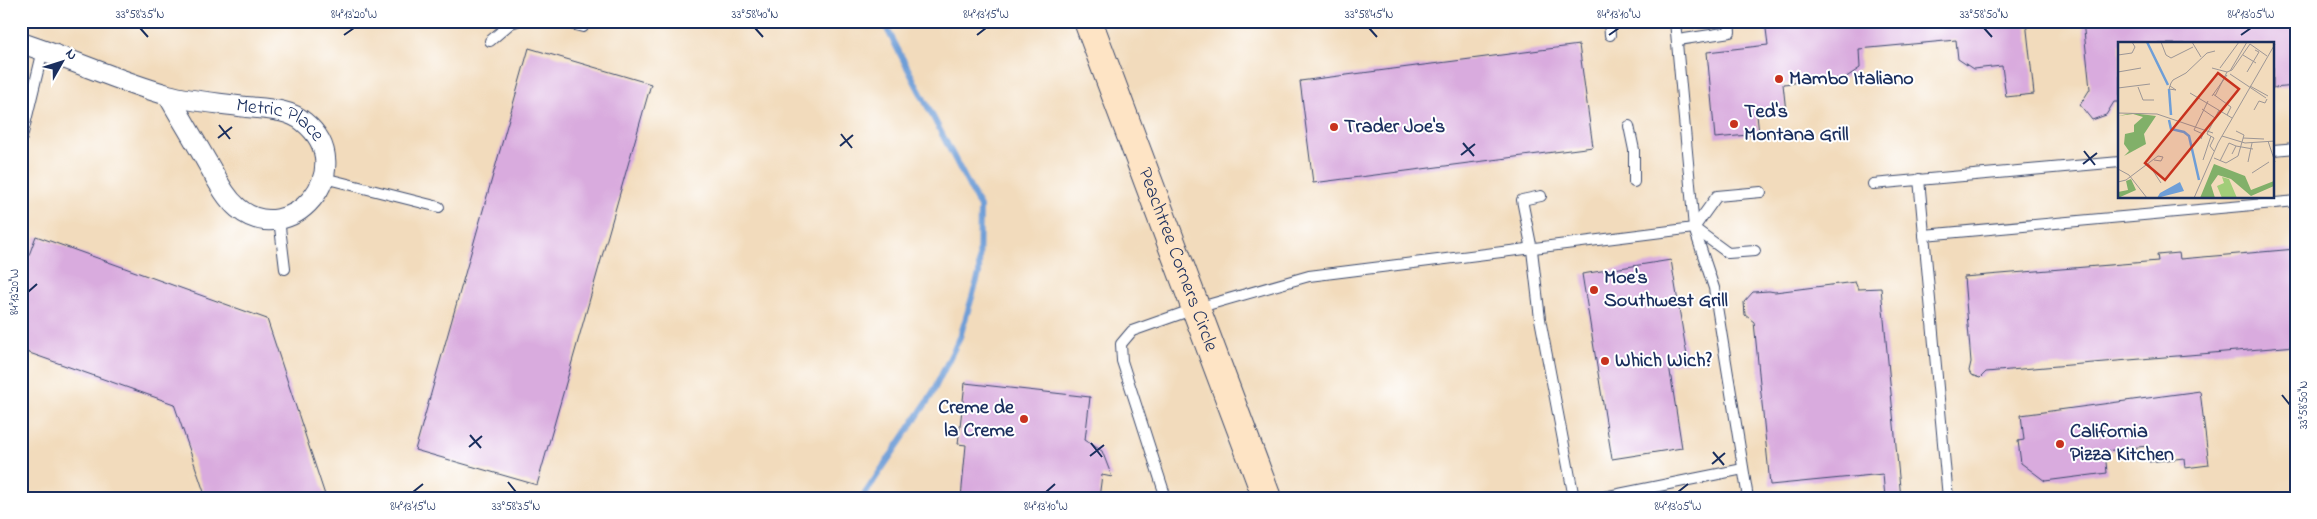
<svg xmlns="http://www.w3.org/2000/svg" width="2317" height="519" font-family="'Indie Flower',sans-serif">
<rect width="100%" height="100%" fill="#fff"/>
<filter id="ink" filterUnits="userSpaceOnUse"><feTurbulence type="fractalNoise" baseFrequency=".02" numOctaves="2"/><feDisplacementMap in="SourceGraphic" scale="10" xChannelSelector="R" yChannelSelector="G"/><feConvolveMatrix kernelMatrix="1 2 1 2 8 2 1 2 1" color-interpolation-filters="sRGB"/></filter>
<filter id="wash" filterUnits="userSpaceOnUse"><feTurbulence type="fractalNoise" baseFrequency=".0096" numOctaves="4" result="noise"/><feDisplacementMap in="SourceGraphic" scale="20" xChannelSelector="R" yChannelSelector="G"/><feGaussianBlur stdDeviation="1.12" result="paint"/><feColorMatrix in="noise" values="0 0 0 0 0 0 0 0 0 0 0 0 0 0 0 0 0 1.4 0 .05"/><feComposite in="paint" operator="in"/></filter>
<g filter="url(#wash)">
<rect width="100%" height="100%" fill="#f2dbbc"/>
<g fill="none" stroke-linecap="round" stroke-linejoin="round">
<path stroke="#6e9ed7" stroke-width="6" d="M862,498L931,396L960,337L979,274L980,207L883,21"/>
</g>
<g id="blocks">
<g fill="#d9abde">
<path d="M1765,21H2026L2034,94L2006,97L2002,66L1973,69L1958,59L1956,40L1859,49L1860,68L1845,78L1783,84L1786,112L1757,115L1759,134L1715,138L1707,52L1768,45Z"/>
<path d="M2083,21H2296V86L2273,88V44H2120V102H2114L2106,115L2092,120L2080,105L2090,89Z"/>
<path d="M1579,45L1593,147L1313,183L1300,81Z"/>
<path d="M529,48L651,84L537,485L415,450Z"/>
<path d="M36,236L267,319L326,498H206L174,404L21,350V277Z"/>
<path d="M2296,249V346L1986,372L1980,378L1971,375L1969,371L1971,362L1964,277L2158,261L2157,255L2179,253L2180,259Z"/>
<path d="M1671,260L1688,362L1669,365L1682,448L1612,459L1582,274Z"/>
<path d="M1855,282L1858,289L1881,288L1901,498H1885L1883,474L1770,485L1754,322L1745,315L1744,302L1753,292L1769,291L1775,292Z"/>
<path d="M965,383L1090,397L1085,440L1102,451L1112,477L1102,475L1099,498H961L966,445L958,444Z"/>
<path d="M2200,391L2209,465L2185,468L2184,458L2149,462L2147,446L2105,451L2107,473L2045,481L2021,463L2018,441L2024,440L2021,415Z"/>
</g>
</g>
</g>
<g filter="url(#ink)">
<use href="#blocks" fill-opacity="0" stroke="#3b496c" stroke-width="1"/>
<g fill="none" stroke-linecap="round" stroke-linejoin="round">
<defs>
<g id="lane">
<path d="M559,21L583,27"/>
<path d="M1609,21L1610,35"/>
<path d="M1675,21L1694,228L1714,288L1748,498"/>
<path d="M1678,40L1730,32L1729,21"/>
<path d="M490,41L511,23L517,21"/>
<path d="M1629,126L1634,150V182"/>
<path d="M21,141L43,50"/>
<path d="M2273,150L2296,148"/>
<path d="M324,178L439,207"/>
<path d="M1919,179L1948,498"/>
<path d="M1873,184L2120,162"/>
<path d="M1541,196L1522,200L1532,250L1540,319L1574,498"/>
<path d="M279,219L285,269"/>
<path d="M1694,228L1717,196L1761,192"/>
<path d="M1924,235L2296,201"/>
<path d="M1166,498L1122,361L1121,344L1132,331L1197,308L1309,276L1694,228L1728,253L1755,251"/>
<path d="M1599,498L1743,469"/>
</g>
<g id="street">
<path id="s1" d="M21,43C69,58 120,82 168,95C193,102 221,103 246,107C265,109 289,109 304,122C362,169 289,251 238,208C224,196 217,179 208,164C195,141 181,118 168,95"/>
</g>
<g id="secondary">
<path id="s2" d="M1088,21L1267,498"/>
</g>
</defs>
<use href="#lane" stroke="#3b496c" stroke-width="12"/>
<use href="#street" stroke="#3b496c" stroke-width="22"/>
<use href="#secondary" stroke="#3b496c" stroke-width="30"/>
<use href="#lane" stroke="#fff" stroke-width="10"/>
<use href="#street" stroke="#fff" stroke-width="20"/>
<use href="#secondary" stroke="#fee4c5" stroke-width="28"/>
</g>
</g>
<path fill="none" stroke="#1b2f5e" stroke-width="2" d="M140,28L148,37M755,28L763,37M1369,28L1377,37M1984,28L1992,37M344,35L354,28M977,35L986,28M1609,35L1619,28M2241,35L2251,28M219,125L230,139M841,134L852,148M218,138L232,127M1463,143L1474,156M840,146L853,135M2084,151L2095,165M1461,155L1475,144M2083,164L2097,153M28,292L37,284M2282,395L2290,405M470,435L481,448M1091,443L1102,457M469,447L482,436M1713,452L1724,465M1090,456L1104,445M1712,464L1725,453M508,482L516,492M413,492L423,484M1046,492L1055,484M1678,492L1688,484"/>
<g fill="#c8321e" stroke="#fff" stroke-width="2">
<circle cx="1779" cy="79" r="5"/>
<circle cx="1734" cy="124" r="5"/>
<circle cx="1334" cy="127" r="5"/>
<circle cx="1594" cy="290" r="5"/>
<circle cx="1605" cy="361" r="5"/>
<circle cx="1024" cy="419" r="5"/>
<circle cx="2060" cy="444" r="5"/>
</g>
<g text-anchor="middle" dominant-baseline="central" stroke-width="4" stroke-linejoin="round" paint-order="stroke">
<g font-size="20" font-weight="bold" fill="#1b2f5e" stroke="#fff" text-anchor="start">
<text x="1789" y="79">Mambo Italiano</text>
<text x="1744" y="112">Ted's<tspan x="1744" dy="23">Montana Grill</tspan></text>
<text x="1344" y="127">Trader Joe's</text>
<text x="1604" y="278">Moe's<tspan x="1604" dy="23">Southwest Grill</tspan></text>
<text x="1615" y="361">Which Wich?</text>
<text x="1014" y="408" text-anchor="end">Creme de<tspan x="1014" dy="23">la Creme</tspan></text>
<text x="2070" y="432">California<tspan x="2070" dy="23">Pizza Kitchen</tspan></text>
</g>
<g font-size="20" fill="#1b2f5e" stroke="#fff">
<text stroke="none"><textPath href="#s1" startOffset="272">Metric Place</textPath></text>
<text stroke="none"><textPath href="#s2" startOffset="255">Peachtree Corners Circle</textPath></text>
</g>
</g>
<g transform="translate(2118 42)">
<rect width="156" height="156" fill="#f2dbbc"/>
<path d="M104,135L111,137L119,156H104L99,144L106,141Z" fill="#a2cd79"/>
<path d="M15,72L0,74L14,71L38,74L26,92L28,102L6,114L11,109L6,102L7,92L16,90V83L25,75ZM96,122L127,134L133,148L156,139V144L133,154L113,137L100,133L93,143L97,156H82ZM13,137L18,148L0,156V150L10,148L8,139Z" fill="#81b069"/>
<path d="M62,140L66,149L39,156L42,151Z" fill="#6e9ed7"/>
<path fill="none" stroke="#6e9ed7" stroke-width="2.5" d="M29,0L50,43M51,47L53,73M51,78L53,87L66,90L71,94L81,138"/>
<path fill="none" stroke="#9c9696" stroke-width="1" d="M43,0L48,13L53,16L75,5M74,0L83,15M132,2L149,14M0,13L14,11L17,5L14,0M125,13L138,21M94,26L109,30L114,28L132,2M102,26L121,0M112,29L129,0M0,30L23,26M129,30L141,10L137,8M112,32L148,56M52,44L58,48L51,47L53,41L55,38L68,31L89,11L97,9M132,44L150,54M20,45L25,58H36M0,46L32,42M72,51L114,76M95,52L113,65L109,73M94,54L109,33M97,54L109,30M84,67L97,76M136,68L141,59L147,61L149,57M0,71L39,72L95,91M104,94L127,101L157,99M125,96L146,97M83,97L85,92L76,88L90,59M150,99L157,120M96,109L92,104L96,96L89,92L101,68M114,112L118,104L135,107M96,116L108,121L120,114L126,93L118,89M85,118L93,94M102,119L111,101L118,104M130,120L134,101M30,121L43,141M0,127L11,133L29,156M134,131L151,120M0,140L8,138L40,114L45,115L43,119L36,118M76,156L100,101L157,2"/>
<path fill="#c8321e" fill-opacity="0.15" stroke="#c8321e" stroke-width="2.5" d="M100,31L121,47L47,138L27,121Z"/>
<rect width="156" height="156" fill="none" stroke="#1b2f5e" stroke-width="2.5"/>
</g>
<rect width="2317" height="519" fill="none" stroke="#fff" stroke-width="55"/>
<g transform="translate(62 62) rotate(51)" stroke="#ffffff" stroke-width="4" paint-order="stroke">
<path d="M0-4L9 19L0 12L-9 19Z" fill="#1b2f5e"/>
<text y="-8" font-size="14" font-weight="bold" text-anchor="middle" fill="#1b2f5e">N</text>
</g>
<rect x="28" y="28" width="2262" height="464" fill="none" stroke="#1b2f5e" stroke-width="2"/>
<g font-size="12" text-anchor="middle" fill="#1b2f5e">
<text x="140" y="18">33°58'35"N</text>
<text x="354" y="18">84°13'20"W</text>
<text x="755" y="18">33°58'40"N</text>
<text x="986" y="18">84°13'15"W</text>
<text x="1369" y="18">33°58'45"N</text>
<text x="1619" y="18">84°13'10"W</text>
<text x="1984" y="18">33°58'50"N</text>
<text x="2251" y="18">84°13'05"W</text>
<text transform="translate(14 292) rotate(-90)" y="4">84°13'20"W</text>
<text transform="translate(2303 405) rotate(-90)" y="4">33°58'50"N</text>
<text x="413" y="510">84°13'15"W</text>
<text x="516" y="510">33°58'35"N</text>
<text x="1046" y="510">84°13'10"W</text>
<text x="1678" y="510">84°13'05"W</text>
</g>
</svg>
